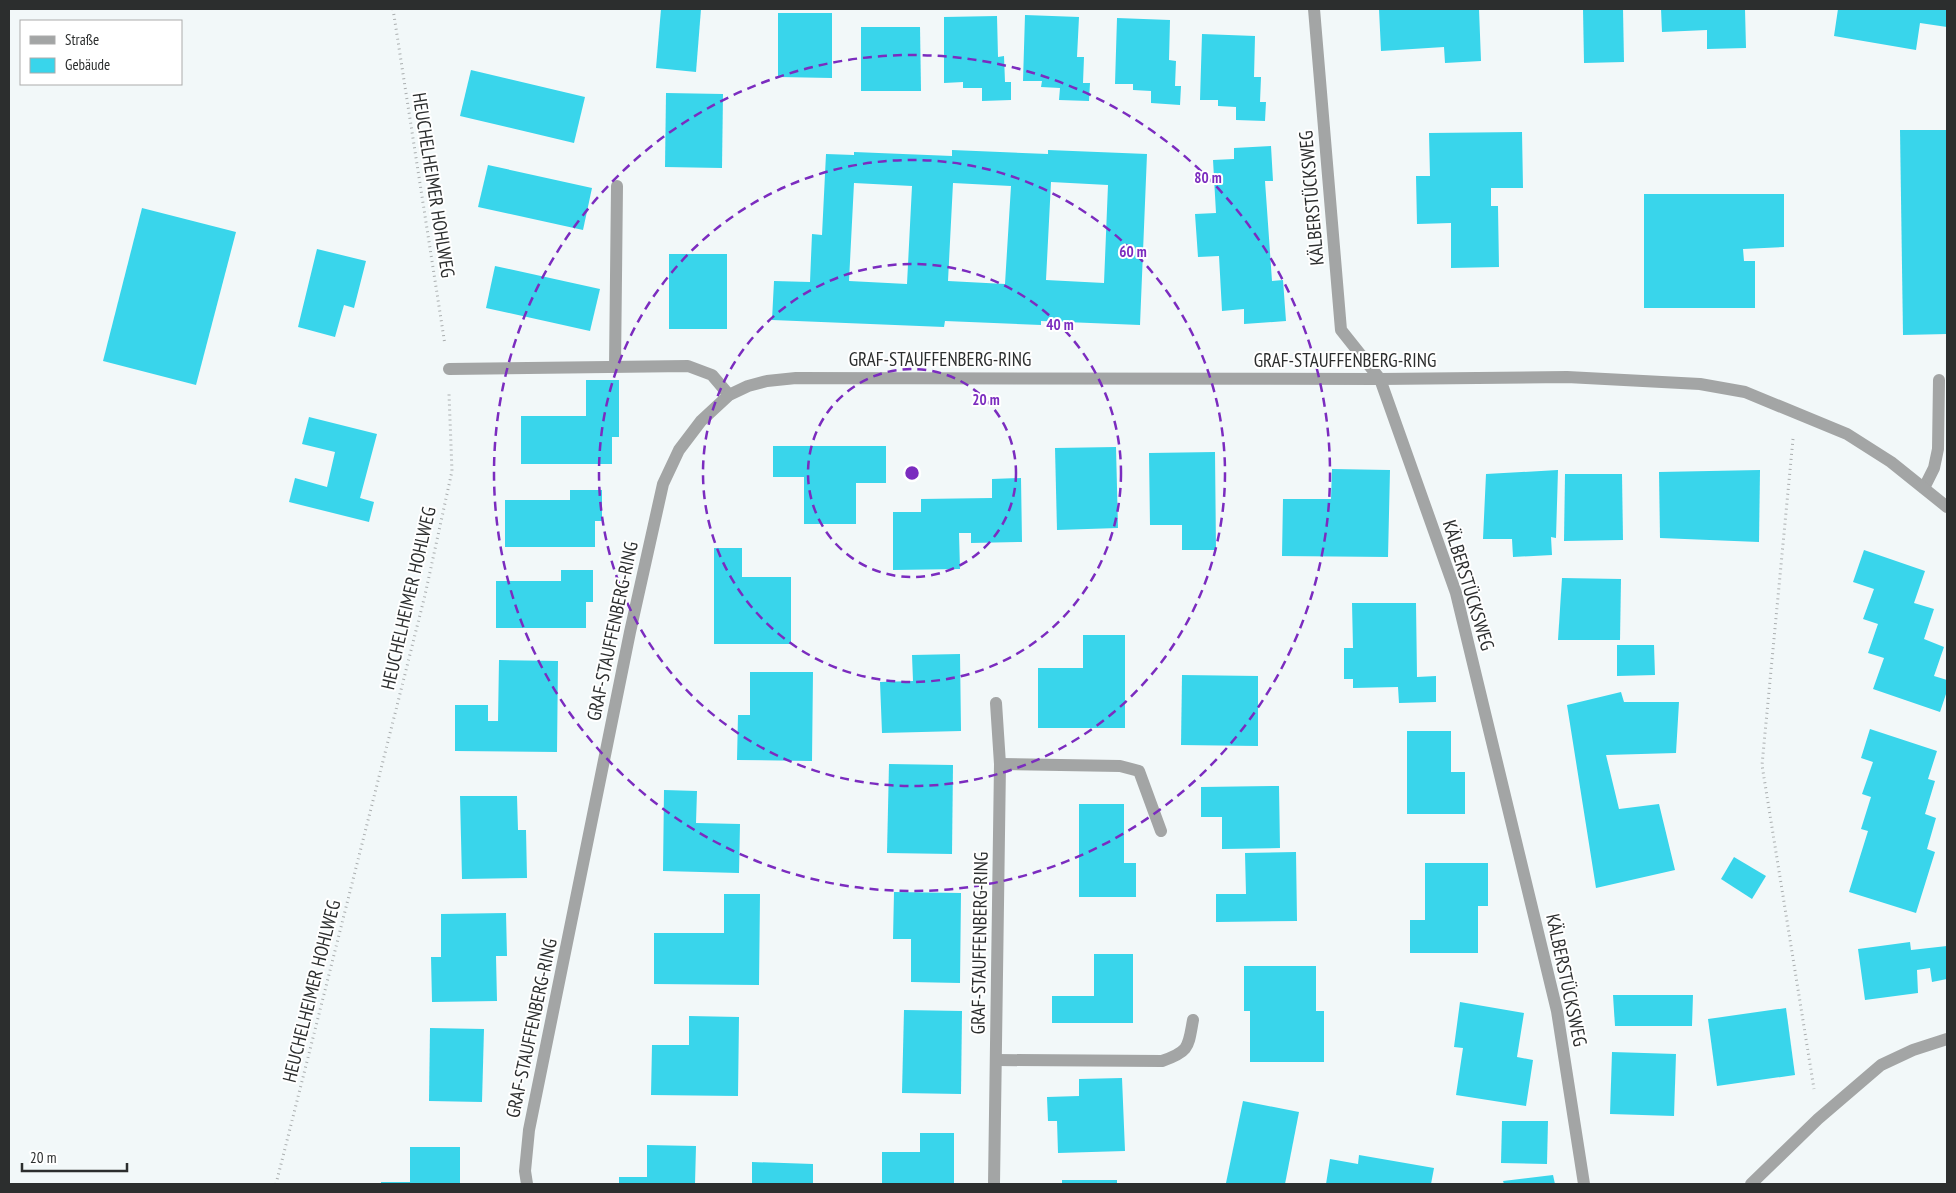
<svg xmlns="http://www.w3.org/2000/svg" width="1956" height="1193" font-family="'PT Sans Narrow',sans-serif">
<rect width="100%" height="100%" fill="#f2f8f9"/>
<g fill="#39d5eb" fill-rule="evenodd">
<path d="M661,9H701L696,72L656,68Z"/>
<path d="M1379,9H1479L1481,61L1445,63L1444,47L1381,51Z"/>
<path d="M1583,9H1623L1624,62L1584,63Z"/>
<path d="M1661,9H1745L1746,48L1707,49V30L1662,32Z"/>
<path d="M1838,9H1947V27L1920,23L1916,50L1834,36Z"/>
<path d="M778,13H832V78L778,77Z"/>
<path d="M1025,15L1079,17L1077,57H1084L1083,83H1090L1089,101L1059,100L1060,88L1041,87L1042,81H1023Z"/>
<path d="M997,16L998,57L1004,56L1005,82H1011V100L982,101V88H963V82L944,83V17Z"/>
<path d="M1117,18L1170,20L1169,60L1176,61L1175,86H1181L1180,105L1151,103V91L1133,90V84H1115Z"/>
<path d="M861,27H920L921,91H861Z"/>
<path d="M1202,34L1255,36L1254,77H1261L1260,102H1266L1265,121L1236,120V107L1218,106V100H1200Z"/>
<path d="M471,70L585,97L574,143L460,116Z"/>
<path d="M666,93L723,94L722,168L665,167Z"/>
<path d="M1900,130H1947V334L1903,335Z"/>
<path d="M1522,132L1523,188H1491V206H1498L1499,267L1451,268V223L1417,224L1416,176H1430L1429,133Z"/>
<path d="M1271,146L1273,181H1265L1272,281L1283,280L1286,321L1244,324V309L1222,311L1219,256L1198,257L1195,214L1216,213L1213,160L1234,159V148Z"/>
<path d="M952,150L1048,154V150L1147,154L1140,325L1041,321V325L945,321L944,327L772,320L774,281L810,282L812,234L822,235L826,154L854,155V152L952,156ZM1051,182L1108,185L1104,283L1046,280ZM854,183L912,186L907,284L849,281ZM953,183L1011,186L1005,284L948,281Z"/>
<path d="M488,165L592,188L583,230L478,207Z"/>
<path d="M1644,194H1784V247L1743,249L1744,261H1755V308H1644Z"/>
<path d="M142,208L236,232L196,385L103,361Z"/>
<path d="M317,249L366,261L354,308L344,305L335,337L298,327Z"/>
<rect x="669" y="254" width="58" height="75"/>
<path d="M495,266L600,289L590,331L486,308Z"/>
<path d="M586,380H619V437H612V464H521V416H586Z"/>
<path d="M309,417L377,434L360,498L374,502L369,522L289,502L295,478L327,487L335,452L302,444Z"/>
<path d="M773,446H886V483H856V524H804V477H773Z"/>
<path d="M1116,447L1118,528L1057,530L1055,448Z"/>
<path d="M1215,452L1216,550H1182V525H1150L1149,453Z"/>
<path d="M1332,469L1390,470L1388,557L1282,556L1283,499H1331Z"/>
<path d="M1558,470L1556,538L1551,537L1552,555L1513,557L1512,539H1483L1486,474Z"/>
<path d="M1760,470L1759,542L1660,538L1659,472Z"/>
<path d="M1565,474H1622L1623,540L1564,541Z"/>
<path d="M1021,478L1022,542L971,543V533H959L960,569L893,570V512H921V499L992,498V479Z"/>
<path d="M570,490H602V521H595V547H505V500H570Z"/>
<path d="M714,548H742V577H791V644H714Z"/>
<path d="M1864,550L1925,571L1914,603L1934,609L1924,639L1944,647L1934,676L1947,680V691L1940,712L1873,689L1884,658L1868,653L1878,624L1863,619L1874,589L1853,582Z"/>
<path d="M561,570H593V602H586V628H496V581H561Z"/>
<path d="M1562,578L1621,579L1620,640H1558Z"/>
<path d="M1352,603H1416L1417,677L1436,676V702L1399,703L1398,687L1353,688V679H1344V648H1353Z"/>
<path d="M1083,635H1125V728H1038V668H1083Z"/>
<path d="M1617,645H1654L1655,675L1617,676Z"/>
<path d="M960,654L961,731L882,733L880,682L913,681L912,655Z"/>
<path d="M499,660L558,661L557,752L455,751V705H488V721H498Z"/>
<path d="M750,672H813L812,761L737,760L738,715H750Z"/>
<path d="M1182,675L1258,676V746L1181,745Z"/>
<path d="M1621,692L1624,702H1679L1676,753L1606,755L1619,809L1659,804L1675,870L1596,888L1567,705Z"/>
<path d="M1870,729L1937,751L1928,779L1935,781L1925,814L1936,818L1927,849L1935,852L1916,913L1849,892L1868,831L1861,829L1871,797L1862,794L1873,762L1861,758Z"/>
<path d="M1407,731H1451V772H1465V814H1407Z"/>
<path d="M889,764L953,765L952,854L887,853Z"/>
<path d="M1279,786L1280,848L1222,849V817H1201V787Z"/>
<path d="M664,790L697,791L696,823L740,824L739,873L663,871Z"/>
<path d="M460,796H517L518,830H526L527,878L462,879Z"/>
<path d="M1079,804H1124V863H1136V897H1079Z"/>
<path d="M1296,852L1297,921L1216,922V894H1246L1245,853Z"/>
<path d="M1734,857L1766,876L1752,899L1721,879Z"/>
<path d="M1425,863H1488V906H1478V953H1410V920H1425Z"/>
<path d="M894,892L961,893L960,983L911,982V939H893Z"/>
<path d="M724,894H760L759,985L654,984V933H724Z"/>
<path d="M506,913L507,956H496L497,1001L432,1002L431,957H441V914Z"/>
<path d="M1910,942L1911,950L1947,946V979L1932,982L1930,968L1917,970L1918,993L1865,1000L1858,949Z"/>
<path d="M1094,954H1133V1023H1052V996H1094Z"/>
<path d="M1244,966H1316V1011H1324V1062H1250V1011H1244Z"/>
<path d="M1613,995H1693L1692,1026H1615Z"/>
<path d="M1460,1002L1524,1013L1517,1057L1533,1060L1526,1106L1456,1095L1463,1048L1454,1047Z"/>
<path d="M1786,1008L1795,1075L1717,1086L1708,1019Z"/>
<path d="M904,1010L962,1011L961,1094L902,1093Z"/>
<path d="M689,1016L739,1017L738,1096L651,1095L652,1045H689Z"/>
<path d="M430,1028L484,1029L482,1102L429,1101Z"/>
<path d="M1612,1052L1676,1054L1674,1116L1610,1114Z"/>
<path d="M1122,1078L1125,1151L1058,1153L1057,1121H1048L1047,1097L1079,1096V1079Z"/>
<path d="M1243,1101L1299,1112L1285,1184L1226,1183Z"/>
<path d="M1502,1121H1548L1547,1164L1501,1163Z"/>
<path d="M920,1133H954V1184H882V1152H920Z"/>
<path d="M647,1145L696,1146L695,1184H619V1177H647Z"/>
<path d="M410,1147H460V1184H381V1182H410Z"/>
<path d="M1359,1155L1434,1168L1431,1184H1326L1330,1159L1358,1164Z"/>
<path d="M752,1162L813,1164V1184H752Z"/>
<path d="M1553,1175L1555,1184H1504L1503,1181Z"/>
<rect x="1062" y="1180" width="55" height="4"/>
</g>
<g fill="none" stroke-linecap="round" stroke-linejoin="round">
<g stroke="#aaaeaf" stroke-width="3" stroke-dasharray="1 4" stroke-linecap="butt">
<path d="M393,9L445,345"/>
<path d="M1793,439L1762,765L1814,1089"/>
<path d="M276,1184L425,595L452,471L449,394"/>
</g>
<g stroke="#a3a5a5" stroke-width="12">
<path d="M615,367L617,186"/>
<path d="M449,369L688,366L712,375L729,395"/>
<path d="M1924,488L1934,468L1938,449L1939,380"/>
<path d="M1000,764L1120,766L1139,771L1161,831"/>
<path d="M997,1060L1162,1061C1190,1051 1188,1047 1193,1020"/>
</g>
<g stroke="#a3a5a5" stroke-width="12">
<path d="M1314,9L1341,330L1380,379L1456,593L1557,1011L1584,1184"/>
<path d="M527,1184L525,1171L529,1130L630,632L663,484L679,450L701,421L729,395L748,386L767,381L796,378L1380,379L1567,377L1700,384L1745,392L1847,434L1891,462L1947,507"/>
<path d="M994,1184L1000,764L996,703"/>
<path d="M1751,1184L1818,1119L1881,1065L1913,1050L1947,1039"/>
</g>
</g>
<g fill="none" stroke="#7b2cbf" stroke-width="2.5" stroke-dasharray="9 6">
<circle cx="912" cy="473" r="104"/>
<circle cx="912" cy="473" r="209"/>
<circle cx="912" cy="473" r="313"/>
<circle cx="912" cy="473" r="418"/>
</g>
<g text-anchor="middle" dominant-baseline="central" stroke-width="4" stroke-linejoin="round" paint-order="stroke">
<g font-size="19" fill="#2c2e2e" stroke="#fff">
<text transform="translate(434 185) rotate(81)">HEUCHELHEIMER HOHLWEG</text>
<text transform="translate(1311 198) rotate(-95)">KÄLBERSTÜCKSWEG</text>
<text x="940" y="359">GRAF-STAUFFENBERG-RING</text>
<text x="1345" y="360">GRAF-STAUFFENBERG-RING</text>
<text transform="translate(1469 585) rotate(73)">KÄLBERSTÜCKSWEG</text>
<text transform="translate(408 598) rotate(-77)">HEUCHELHEIMER HOHLWEG</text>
<text transform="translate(612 631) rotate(-78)">GRAF-STAUFFENBERG-RING</text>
<text transform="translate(979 943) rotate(-89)">GRAF-STAUFFENBERG-RING</text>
<text transform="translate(1567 980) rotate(78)">KÄLBERSTÜCKSWEG</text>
<text transform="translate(311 991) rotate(-76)">HEUCHELHEIMER HOHLWEG</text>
<text transform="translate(531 1028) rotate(-78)">GRAF-STAUFFENBERG-RING</text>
</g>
</g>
<circle cx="912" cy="473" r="8" fill="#7b2cbf" stroke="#fff" stroke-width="2.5"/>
<g font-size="15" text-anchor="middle" font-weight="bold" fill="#7b2cbf" stroke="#fff" stroke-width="4" stroke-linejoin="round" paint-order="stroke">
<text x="1208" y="183">80 m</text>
<text x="1133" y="257">60 m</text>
<text x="1060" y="330">40 m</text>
<text x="986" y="405">20 m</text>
</g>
<rect width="1956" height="1193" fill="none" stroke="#2c2e2e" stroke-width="20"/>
<rect x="20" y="20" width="162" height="65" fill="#ffffff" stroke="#ababab"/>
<rect x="30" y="36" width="25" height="8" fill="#a3a5a5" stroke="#ababab"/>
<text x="65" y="45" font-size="15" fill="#2c2e2e">Straße</text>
<rect x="30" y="58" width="25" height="15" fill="#39d5eb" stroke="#ababab"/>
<text x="65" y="70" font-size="15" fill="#2c2e2e">Gebäude</text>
<path d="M22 1163v8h105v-8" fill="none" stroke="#2c2e2e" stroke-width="2.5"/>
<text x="30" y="1163" font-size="15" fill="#2c2e2e" stroke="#ffffff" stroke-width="4" paint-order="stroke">20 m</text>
</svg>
